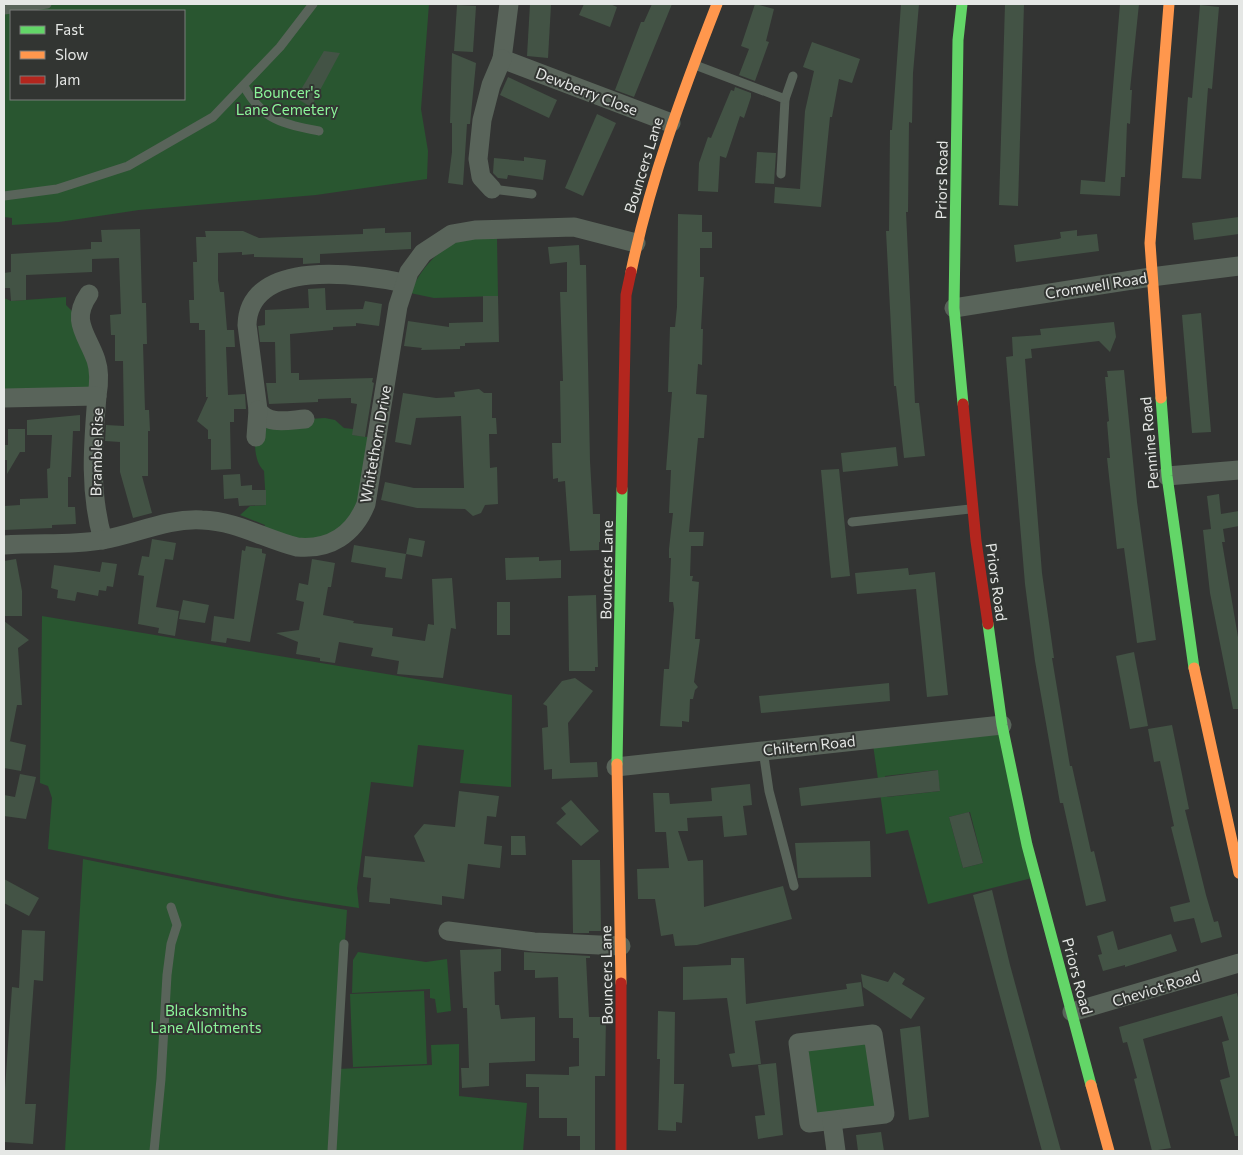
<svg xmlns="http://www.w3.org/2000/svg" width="1243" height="1155" font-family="Commissioner,sans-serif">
<rect width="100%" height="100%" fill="#333433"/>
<g fill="#295630" fill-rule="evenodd">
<path d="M4,4H429L421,109L428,151L427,179L316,195L139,210L59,222L12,225V218L4,217ZM11,11H184V99H11Z"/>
<path d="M497,238L498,296L434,298L410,293C420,270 439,246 465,239C475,237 487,238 497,238Z"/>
<path d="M4,288V298L11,301L66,297V305L72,311L98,388L4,398Z"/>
<path d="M258,410L277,421L325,418L335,420L344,428L353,429V435L368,437L366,504L329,544L260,535L265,525L240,515L250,506L266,505L264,471C250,457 256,429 258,410Z"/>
<path d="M42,616L512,695L511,787L460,783L464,750L418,745L413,787L371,782L357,888L359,908L292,898L48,849L52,798L48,786L40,783Z"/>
<path d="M1002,725L1036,877L928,904L908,830L886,834L872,738ZM937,770L940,791L887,797L885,776ZM970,812L983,863L963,868L949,817Z"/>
<path d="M83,859L276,898L347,910L337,1069L432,1065L431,1045L459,1044V1096L527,1103L523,1151H65Z"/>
<path d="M358,952L426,962L447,959L451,1011L437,1013L435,999L430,998V989L352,993L353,960Z"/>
<path d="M424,991L427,1064L353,1067L350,994Z"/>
<path d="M873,1034L885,1114L809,1123L798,1043Z"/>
</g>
<g fill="#435345">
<path d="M530,4L551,5L548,58L527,56Z"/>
<path d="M584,4H610L617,7L610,27L579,15Z"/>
<path d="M652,4H672L634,97L615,90L641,22H644Z"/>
<path d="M755,4L774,9L766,41L769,42L755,81L739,75L749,49L741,46Z"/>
<path d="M901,4H919L913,73L912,123L909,122L908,212H906L915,403H919L925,456L904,458L896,386H894L886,231H889L890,130H892Z"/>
<path d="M1005,4H1024L1018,206L999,205Z"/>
<path d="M1120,4H1139L1130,90H1132L1130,124L1127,123L1125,177H1121L1120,196L1080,194L1081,180L1105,182Z"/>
<path d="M457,5L476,6L473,52L454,51Z"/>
<path d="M1200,5L1219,7L1212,89L1208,88L1201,179L1182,178L1188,97L1192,98Z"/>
<path d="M812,42L860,59L852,83L839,79L832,117H830L821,207L774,203L775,187L800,189L805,111L814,71L803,67Z"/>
<path d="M324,51L340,53L311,107L296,98Z"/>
<path d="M452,53L476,63L470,124H467L463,185L448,183L452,152V123H450Z"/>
<path d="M508,77L557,100L549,118L500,95Z"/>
<path d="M735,87L751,93V97L744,118L740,116L726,158L720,156L718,192L698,191L699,163L708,137L711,138L731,90L734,91Z"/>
<path d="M597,114L616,123L583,196L565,188Z"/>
<path d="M757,152L776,153L774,184L755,183Z"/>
<path d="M524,157L546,160L543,180L508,175L507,179L498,178L493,173L494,158L524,161Z"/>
<path d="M678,214L702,215V232H712V248H700V277H704L701,329H703L702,365L698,364L696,394L707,395L704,438H698L689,532H704L703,546H691L690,576H693L692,581L699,582L695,639H700L694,682L698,687L695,690L693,699H690L689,722L682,721V727L660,726L664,669H669L674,609L673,602H669L671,558H669V549L673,513H669L671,470H666L672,392H668L670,327H675L677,307Z"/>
<path d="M1239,217V234L1194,240L1192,223Z"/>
<path d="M385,228V233L411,232V249L320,254V263L303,264V258L254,257V254L242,255V252L218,253V280L220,292H224L227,330H234L235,347H226L228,395L245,394L246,409H234V422H230L231,469L211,470V439H208V430L197,421L208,397H206L205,330H199V323H190L189,300H194L193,262H197L196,237H206L205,231H243L259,238L363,234V229Z"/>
<path d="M140,229L142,303H146L147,344H143L145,410H149L150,431H148V476H142L152,513L133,518L120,472V442L105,441L106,425L124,426L123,361H115V335H111L110,315L121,314L119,258L92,259V272L26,275V300L11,301L10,288H4V273L11,272V254L91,249V242H102L101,230Z"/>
<path d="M1077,230V236L1097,234L1099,251L1016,262L1014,245L1058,239L1061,238L1060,232Z"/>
<path d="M579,245L580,265H586L590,461L593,514H600V542H599V550L570,551L565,481L558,482V478L553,479L552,443H561L560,381H563L560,292H567V262L550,264L548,247Z"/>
<path d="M325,288L326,310L363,309L365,301L382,304L379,326L356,323V326L333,327V330L290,334L291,373H299V380L373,378L372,382L374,383L365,437L352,435L357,404L351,403V398L318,399V402L269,404L266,383H276L275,342H260L258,326L265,325V310L309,308L308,289Z"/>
<path d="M483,296H498L499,342L465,343V346H460V349L421,350L422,348L404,346L408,321L449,327V323L483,322Z"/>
<path d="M1201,313L1211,432L1192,433L1182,315Z"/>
<path d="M1114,322L1116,337L1110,352L1099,341L1031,349L1032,358L1025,359L1042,573L1054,658H1052L1070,766H1072L1091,852L1094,851L1106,901L1086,906L1063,803H1060L1035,661L1025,584L1006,357L1013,356L1012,337L1041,335L1040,329Z"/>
<path d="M1124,370L1137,502L1156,640L1137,643L1124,548L1117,549L1107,458H1110L1107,422L1109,421L1105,377H1108L1107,371Z"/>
<path d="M479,389L484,393H492V418H496L497,434H489L490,468L497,467L498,504L485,505L481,513L473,516L465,509L417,508L381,500L385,482L414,488H464L461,416L416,418L411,445L395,442L403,393L436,398L455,397L454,392Z"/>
<path d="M80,415V431H73L71,477H68V507H75L76,524L52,525V528L4,530V506L20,505V499L48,498L47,469L50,468L52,435H27V420Z"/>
<path d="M8,429H25V452H20L7,474V460H4V445H8Z"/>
<path d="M896,447L898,466L843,472L841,453Z"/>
<path d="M839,469L850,576L831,578L821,470Z"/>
<path d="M240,474L241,486L252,485V490H266V505L239,506L238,498L224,499L223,475Z"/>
<path d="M1219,494L1221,514L1239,511V526L1223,529L1225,542H1222L1239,643V709H1233L1210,593L1203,530L1211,529L1207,496Z"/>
<path d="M409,538L425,541L422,557L406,554Z"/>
<path d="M152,539L176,543L173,560L165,559L156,607L179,611L175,636L158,633L159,628L138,624L144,576L138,575L142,556L149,557Z"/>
<path d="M354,545L406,554L402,579L385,577L386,568L351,562Z"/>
<path d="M246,546L262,549V553L266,554L250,642L227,638L226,643L211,641L214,616L234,619L242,550L245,551Z"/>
<path d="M539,557V561L561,560V578L506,580L505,558Z"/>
<path d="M16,559L22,591V616H4V561Z"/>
<path d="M312,559L335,563L331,587H328L323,615L354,621L353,623L393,628L392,636L425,641L428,624L434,625L432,579L452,578L456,629L451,628L443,678L397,674L399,661L371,656L373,648L339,642L335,663L320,661V658L296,654L298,642L276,633L299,630L304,602L296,600L299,583L308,585Z"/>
<path d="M102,562L117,564L113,587L107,586L106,591L99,590L98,596L77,592L75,601L57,598L58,590L51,588L54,565L100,572Z"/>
<path d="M908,568L909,575L935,572L948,695L927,697L916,589L857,594L855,573Z"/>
<path d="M596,595L598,667H595V671H569L568,596Z"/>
<path d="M183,600L209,605L205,623L179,619Z"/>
<rect x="497" y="602" width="13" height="33"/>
<path d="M4,621L29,640L18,648L22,705H17L10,741H9L26,745L21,771L4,768Z"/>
<path d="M1134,652L1148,726L1130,729L1116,656Z"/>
<path d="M575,678L593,691L568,723L570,763L597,762L598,777L552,779V769L544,770L542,728L548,727L547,706L543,704L562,681Z"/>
<path d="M889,683L890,701L761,713L759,696Z"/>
<path d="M1172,725L1189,809L1185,810L1206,895L1214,922L1218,921L1222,937L1201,943L1194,918L1174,922L1170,907L1190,902L1171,827L1174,826L1160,761L1154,762L1148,729Z"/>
<path d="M938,770L940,791L801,806L799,788Z"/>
<path d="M20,774L36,777L26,819L4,816V795L15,797Z"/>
<path d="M750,784L752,805L743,806L747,835L724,837L722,816L687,818L688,831H678L688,861L703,860L704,907L783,886L792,919L697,945L675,946L673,934L661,936L655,899H638L637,869L669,868L666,832H655L653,793H669L670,804L712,801L711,788Z"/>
<path d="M459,791L499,796L496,817L487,816L484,844L502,846L500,868L468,864L464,899L442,896V905L390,898V904L369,902L371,878L363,877L365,856L425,862L414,836L424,824L455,827Z"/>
<path d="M571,800L599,831L581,846L556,823L566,814L561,808Z"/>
<path d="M969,812L983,863L963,868L949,817Z"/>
<path d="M511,836H525L526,855H511Z"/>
<path d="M870,841L871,877L798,878L795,843Z"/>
<path d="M572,860H600L601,931H589V933H573Z"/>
<path d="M4,879L39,898L29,916L4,903Z"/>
<path d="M992,890L1010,965L1061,1151H1042L995,978L973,895Z"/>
<path d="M22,930L45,931L43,981L34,980L25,1104H36L33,1144L4,1142V1103L12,987L19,988Z"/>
<path d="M1113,931L1118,950L1171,934L1177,951L1125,967V965L1103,971L1098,955L1102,954L1097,936Z"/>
<path d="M501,949V971L494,972L495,1005H499L501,1019L535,1017V1061L489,1063V1086L462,1088L461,1068H469L467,1008H463L460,950Z"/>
<path d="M524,952L590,956V958H586L589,1017H606L605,1076H595V1151H580V1136H567V1118H539V1087H526V1074L569,1075V1067L579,1066V1038H573V1018H559L558,977L535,978V970H524Z"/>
<path d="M731,958H744L746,1004L847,989L846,984L861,982L864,1006L755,1021L761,1064L732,1067L729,1054L735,1053L727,998L683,1000V967L731,965Z"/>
<path d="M894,972L905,979L902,984L925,998L911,1019L863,987L861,974L888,982Z"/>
<path d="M1237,993L1239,1002V1136H1235L1220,1080L1230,1077L1222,1042L1229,1040L1222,1016L1143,1039L1171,1148L1152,1151L1134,1079L1137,1078L1127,1042L1123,1043L1119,1027Z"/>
<path d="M658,1011L675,1012L674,1084H684L682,1123L676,1122V1131L658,1130L660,1059H657Z"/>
<path d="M920,1026L929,1117L909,1120L900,1029Z"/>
<path d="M776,1063L783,1135L758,1139L755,1116L765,1115L758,1065Z"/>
<path d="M881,1132L884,1151H858L856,1135Z"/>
</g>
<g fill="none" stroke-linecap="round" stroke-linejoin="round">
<g stroke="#59645a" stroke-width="9">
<path d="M4,10L47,4"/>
<path d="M695,65L785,99L781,174"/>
<path d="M244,86C262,120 283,124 319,131"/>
<path d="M785,99L793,76"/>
<path d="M492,189L532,194"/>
<path d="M4,196L57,189L128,166L213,117L280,47L313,4"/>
<path d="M852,522L970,509"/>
<path d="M763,750L769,791L794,886"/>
<path d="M154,1151L161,1079L167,975L171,944L177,925L171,907"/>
<path d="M332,1151L344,944"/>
</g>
<g stroke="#59645a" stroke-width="19">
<path d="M509,4L502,59L671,123"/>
<path d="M492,189L481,177L478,159L482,120L491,85L502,59"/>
<path d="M89,294C70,321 87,334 96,360C100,372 99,384 97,396"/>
<path d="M954,308L1151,277L1239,266"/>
<path d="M4,398L97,396C93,445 89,492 103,540"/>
<path d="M305,419C289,420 268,426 258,410L247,325C249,257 360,274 404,283"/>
<path d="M256,437L258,410"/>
<path d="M1167,476L1239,470"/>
<path d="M4,545C37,542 69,546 102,540C137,534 166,518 202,520C236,521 265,539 297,547C330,550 354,534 366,504L398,306L409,272L423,253L452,234L475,230L574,227L636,243"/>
<path d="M616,767L1002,725"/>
<path d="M448,931L534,942L621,946"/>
<path d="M1072,1012L1239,963"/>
<path d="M873,1034L885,1114L809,1123L798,1043Z"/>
<path d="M832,1121L836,1151"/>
</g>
<g stroke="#63d668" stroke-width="11">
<path d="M962,4L958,40L954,308L963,404"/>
<path d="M1161,398L1167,476L1194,668"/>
<path d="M988,624L1002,725L1027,845L1091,1085"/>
<path d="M617,764L622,489"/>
</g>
<g stroke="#ff974d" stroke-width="11">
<path d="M631,272C650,180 683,91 717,4"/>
<path d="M1161,398L1150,243L1169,4"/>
<path d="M1194,668L1239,873"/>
<path d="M617,764L621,983"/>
<path d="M1091,1085L1109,1151"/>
</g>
<g stroke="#b3261e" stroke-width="11">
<path d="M963,404L976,541L988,624"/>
<path d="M622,489L626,295L631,272"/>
<path d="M621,983V1151"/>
</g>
</g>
<g text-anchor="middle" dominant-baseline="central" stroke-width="4" stroke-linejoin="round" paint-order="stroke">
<g font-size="15" fill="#e5e7e5" stroke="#323532">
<text transform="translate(587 91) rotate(21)">Dewberry Close</text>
<text transform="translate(643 165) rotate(-73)">Bouncers Lane</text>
<text transform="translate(941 180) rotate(-89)">Priors Road</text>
<text transform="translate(1096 285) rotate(-9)">Cromwell Road</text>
<text transform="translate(1149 443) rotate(-95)">Pennine Road</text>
<text transform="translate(375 444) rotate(-80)">Whitethorn Drive</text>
<text transform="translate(96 452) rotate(-89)">Bramble Rise</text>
<text transform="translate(606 570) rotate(-89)">Bouncers Lane</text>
<text transform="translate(997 582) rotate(82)">Priors Road</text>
<text transform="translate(809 745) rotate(-6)">Chiltern Road</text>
<text transform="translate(606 975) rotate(-91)">Bouncers Lane</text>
<text transform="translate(1078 976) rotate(75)">Priors Road</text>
<text transform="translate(1156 988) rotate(-17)">Cheviot Road</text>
</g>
<g font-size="15" fill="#8bf599" stroke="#323532">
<text x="287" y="92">Bouncer's<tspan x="287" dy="17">Lane Cemetery</tspan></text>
<text x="206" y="1010">Blacksmiths<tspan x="206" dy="17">Lane Allotments</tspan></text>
</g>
</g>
<rect width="1243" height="1155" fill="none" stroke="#e5e7e5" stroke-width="10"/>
<rect x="10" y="10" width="175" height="90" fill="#323532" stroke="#7a7c7a"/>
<rect x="20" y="26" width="25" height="8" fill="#63d668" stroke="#7a7c7a"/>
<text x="55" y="35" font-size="15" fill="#e5e7e5">Fast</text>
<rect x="20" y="51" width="25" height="8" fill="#ff974d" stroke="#7a7c7a"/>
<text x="55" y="60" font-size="15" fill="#e5e7e5">Slow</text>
<rect x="20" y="76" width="25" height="8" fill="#b3261e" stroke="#7a7c7a"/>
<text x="55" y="85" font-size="15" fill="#e5e7e5">Jam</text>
</svg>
